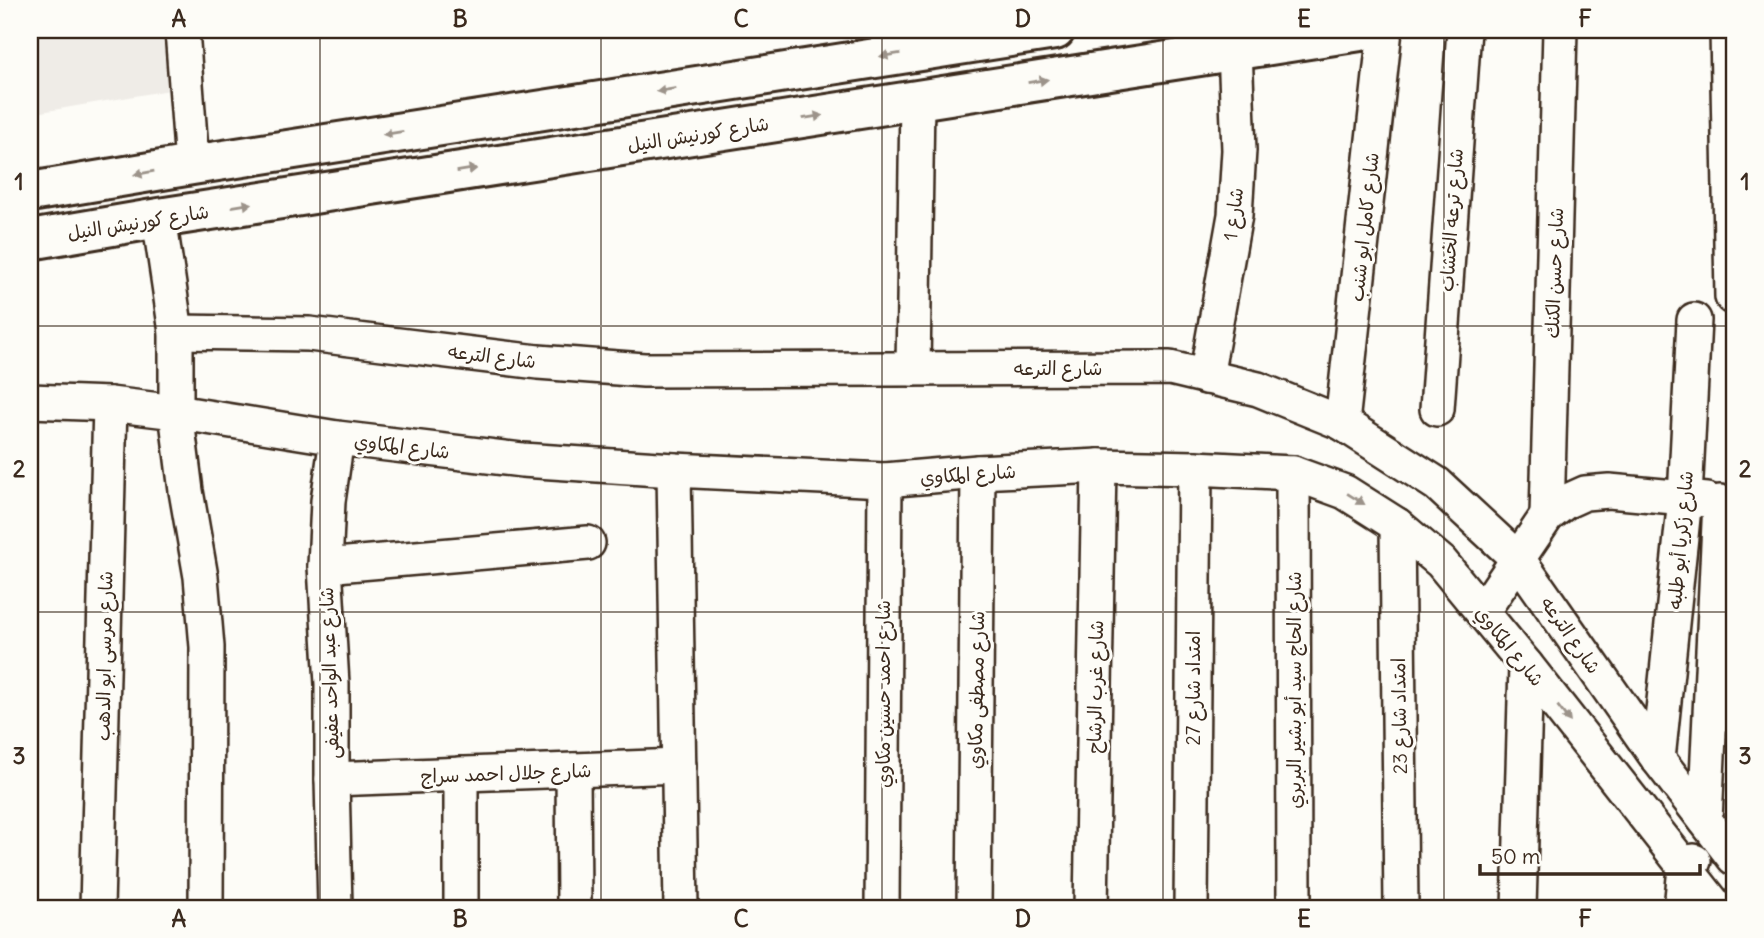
<svg xmlns="http://www.w3.org/2000/svg" width="1764" height="938" font-family="Delius,'Playpen Sans Arabic',sans-serif">
<rect width="100%" height="100%" fill="#fdfcf7"/>
<filter id="ink" filterUnits="userSpaceOnUse"><feTurbulence type="fractalNoise" baseFrequency=".0143" numOctaves="2"/><feDisplacementMap in="SourceGraphic" scale="14" xChannelSelector="R" yChannelSelector="G"/><feConvolveMatrix kernelMatrix="1 2 1 2 8 2 1 2 1" color-interpolation-filters="sRGB"/></filter>
<g filter="url(#ink)">
<path fill="#efece7" d="M30,30H190L193,86L30,114Z"/>
<g fill="none" stroke-linecap="round" stroke-linejoin="round">
<defs>
<g id="minor">
<path d="M182,30L192,165"/>
<path d="M1727,30L1732,297"/>
<path d="M159,218L176,332V412L186,491L201,577L207,647L206,908"/>
<path d="M176,332L309,334L538,362L644,370L1170,368L1258,389L1342,423L1437,484L1518,559L1658,759L1734,858"/>
<path d="M913,369L917,100"/>
<path d="M1206,377L1235,215L1239,150L1235,50"/>
<path d="M30,401L110,404L176,412L337,438L522,460L674,470L885,480L978,472L1099,466L1195,468L1293,473L1345,492L1397,525L1441,562L1526,665L1717,908"/>
<path d="M1437,409L1464,30"/>
<path d="M1342,423L1385,30"/>
<path d="M674,470L681,908"/>
<path d="M1293,473L1294,908"/>
<path d="M1547,516L1560,30"/>
<path d="M1397,525L1401,908"/>
<path d="M325,566L588,543"/>
<path d="M1482,612L1547,516L1565,502L1585,493L1609,491L1707,500"/>
<path d="M1658,759L1685,498L1694,320"/>
<path d="M573,770L574,908"/>
<path d="M461,774V908"/>
<path d="M332,779L679,766"/>
<path d="M1705,820L1720,502"/>
<path d="M97,908L110,404"/>
<path d="M335,908L332,779V684L325,566L328,501L337,438"/>
<path d="M882,908L885,480"/>
<path d="M974,908L978,472"/>
<path d="M1091,908L1099,466"/>
<path d="M1191,908L1195,468"/>
<path d="M1519,908L1526,665"/>
<path d="M1681,908L1685,868L1694,861"/>
</g>
<g id="highway">
<path d="M30,192L192,165L1055,30"/>
<path d="M30,240L159,218L1367,30"/>
</g>
</defs>
<use href="#minor" stroke="#3b2a1e" stroke-width="38"/>
<use href="#highway" stroke="#3b2a1e" stroke-width="44"/>
<use href="#minor" stroke="#fdfcf7" stroke-width="33"/>
<use href="#highway" stroke="#fdfcf7" stroke-width="38"/>
</g>
<defs><path id="oneway-solid" d="M-6-.8H1V-3.2L6.5 0L1 3.2V.8H-6Z" transform="scale(1.75)"/></defs>
<g fill="#9c938a">
<use href="#oneway-solid" transform="translate(890 55) rotate(171)"/>
<use href="#oneway-solid" transform="translate(1038 81) rotate(-9)"/>
<use href="#oneway-solid" transform="translate(666 90) rotate(171)"/>
<use href="#oneway-solid" transform="translate(813 117) rotate(-9)"/>
<use href="#oneway-solid" transform="translate(393 133) rotate(171)"/>
<use href="#oneway-solid" transform="translate(467 170) rotate(-9)"/>
<use href="#oneway-solid" transform="translate(144 173) rotate(170)"/>
<use href="#oneway-solid" transform="translate(242 205) rotate(-9)"/>
<use href="#oneway-solid" transform="translate(1356 499) rotate(32)"/>
<use href="#oneway-solid" transform="translate(1564 714) rotate(52)"/>
</g>
</g>
<path fill="none" stroke="#3b2a1e" stroke-width="2" stroke-opacity="0.55" d="M320,30V908M601,30V908M882,30V908M1163,30V908M1444,30V908M30,326H1734M30,612H1734"/>
<g text-anchor="middle" dominant-baseline="central" stroke-width="6" stroke-linejoin="round" paint-order="stroke">
<g font-size="19" fill="#3b2a1e" stroke="#fdfcf7">
<text transform="translate(698 134) rotate(-9)">شارع كورنيش النيل</text>
<text transform="translate(1233 214) rotate(-83)">شارع 1</text>
<text transform="translate(1451 220) rotate(-86)">شارع ترعه الخشاب</text>
<text transform="translate(138 222) rotate(-9)">شارع كورنيش النيل</text>
<text transform="translate(1364 227) rotate(-84)">شارع كامل ابو شنب</text>
<text transform="translate(1554 273) rotate(-88)">شارع حسن الكنك</text>
<text transform="translate(492 356) rotate(7)">شارع الترعه</text>
<text x="1058" y="368">شارع الترعه</text>
<text transform="translate(402 446) rotate(7)">شارع المكاوي</text>
<text transform="translate(968 474) rotate(-4)">شارع المكاوي</text>
<text transform="translate(1680 540) rotate(-85)">شارع زكريا أبو طلبه</text>
<text transform="translate(1571 635) rotate(55)">شارع الترعه</text>
<text transform="translate(1510 646) rotate(51)">شارع المكاوي</text>
<text transform="translate(104 656) rotate(-89)">شارع مرسى ابو الدهب</text>
<text transform="translate(329 673) rotate(-92)">شارع عبد الواحد عفيفى</text>
<text transform="translate(1095 687) rotate(-89)">شارع غرب الرشاح</text>
<text transform="translate(1193 688) rotate(-90)">امتداد شارع 27</text>
<text transform="translate(976 690) rotate(-89)">شارع مصطفى مكاوي</text>
<text transform="translate(1294 690) rotate(-90)">شارع الحاج سيد أبو بشير البربري</text>
<text transform="translate(883 694) rotate(-90)">شارع احمد حسين مكاوي</text>
<text transform="translate(1399 716) rotate(-91)">امتداد شارع 23</text>
<text transform="translate(506 773) rotate(-2)">شارع جلال احمد سراج</text>
</g>
</g>
<rect width="1764" height="938" fill="none" stroke="#fdfcf7" stroke-width="77"/>
<path d="M1480 864v10h220v-10" fill="none" stroke="#3b2a1e" stroke-width="3.5"/>
<text x="1491" y="864" font-size="21" fill="#3b2a1e" stroke="#fdfcf7" stroke-width="5" paint-order="stroke">50 m</text>
<rect x="38" y="38" width="1688" height="862" fill="none" stroke="#3b2a1e" stroke-width="2.5"/>
<g font-size="23" text-anchor="middle" font-weight="bold" fill="#3b2a1e">
<text x="179" y="27">A</text>
<text x="460" y="27">B</text>
<text x="741" y="27">C</text>
<text x="1023" y="27">D</text>
<text x="1304" y="27">E</text>
<text x="1585" y="27">F</text>
<text x="19" y="190">1</text>
<text x="1745" y="190">1</text>
<text x="19" y="477">2</text>
<text x="1745" y="477">2</text>
<text x="19" y="764">3</text>
<text x="1745" y="764">3</text>
<text x="179" y="927">A</text>
<text x="460" y="927">B</text>
<text x="741" y="927">C</text>
<text x="1023" y="927">D</text>
<text x="1304" y="927">E</text>
<text x="1585" y="927">F</text>
</g>
</svg>
